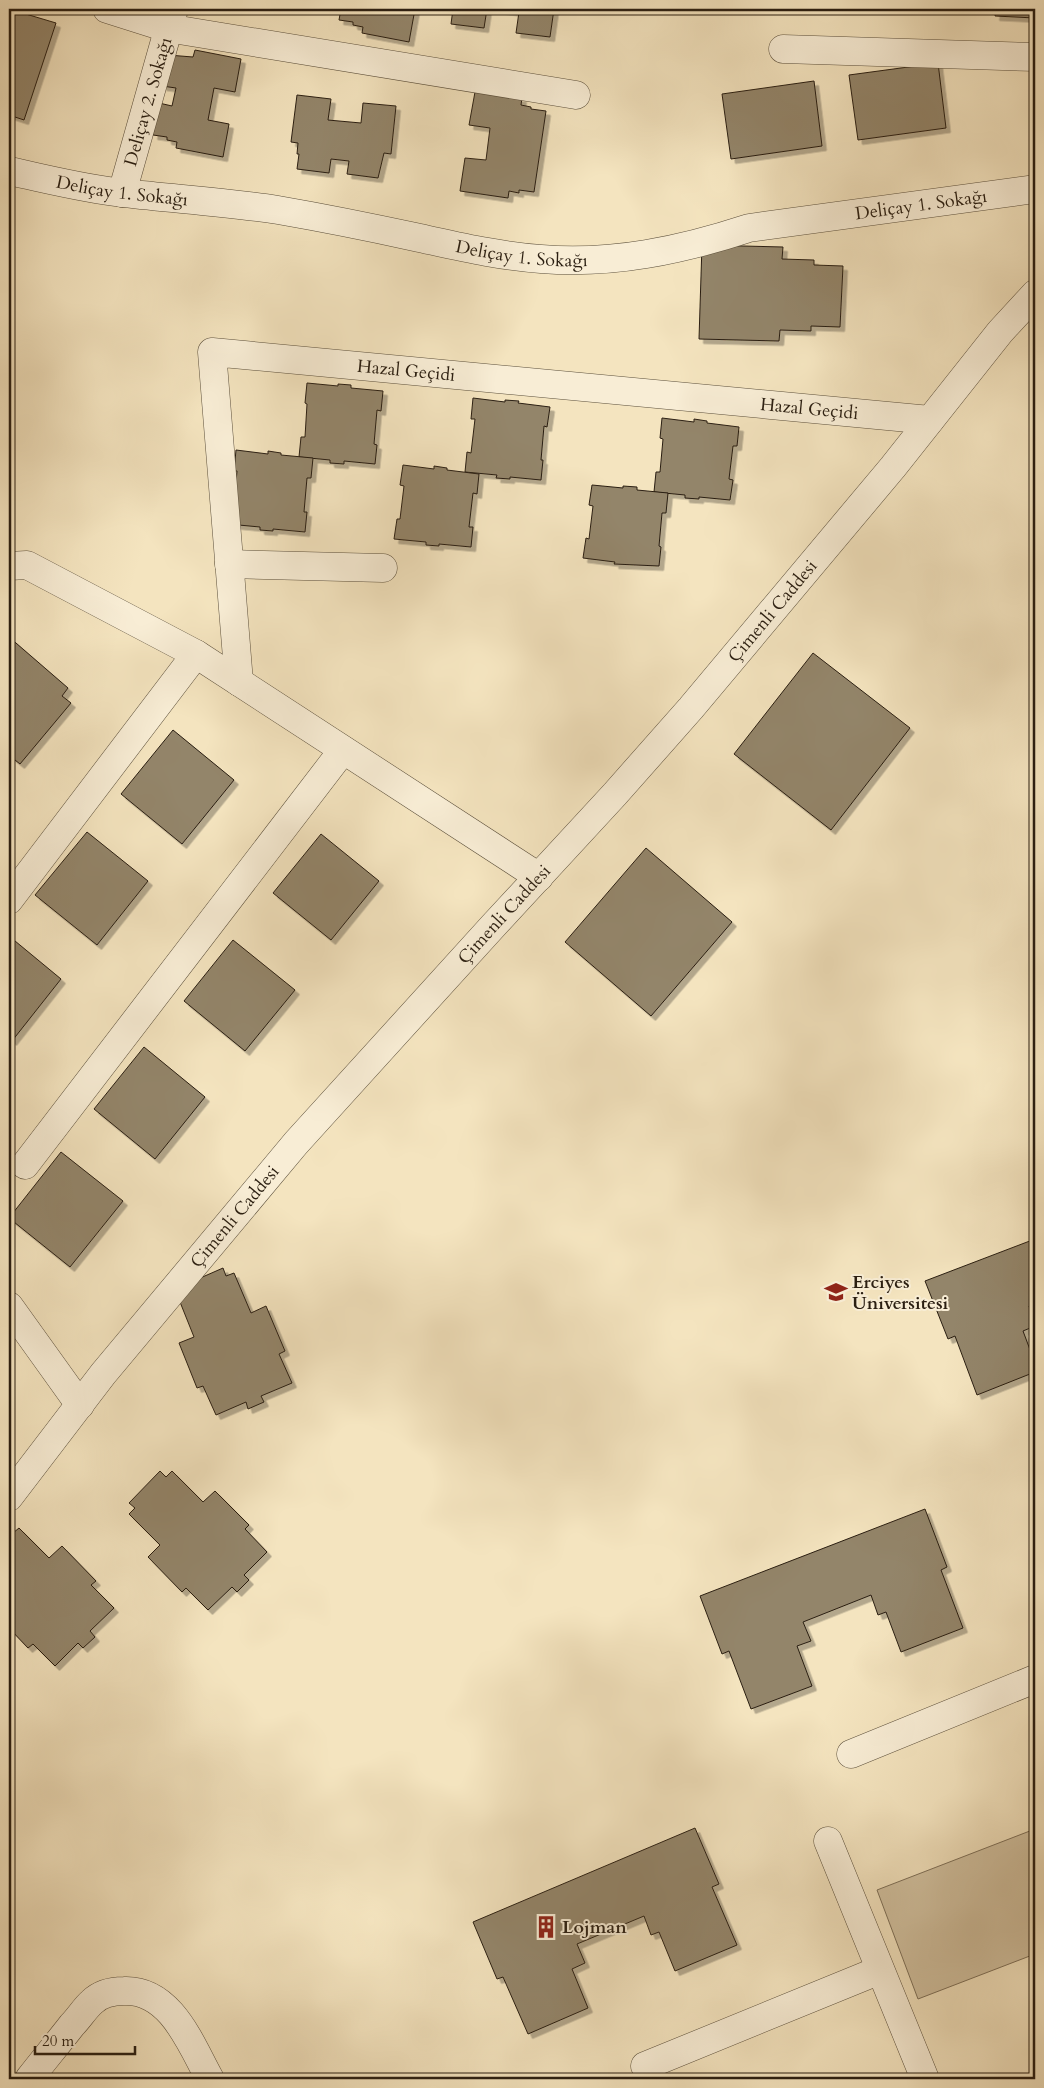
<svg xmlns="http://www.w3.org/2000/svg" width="1044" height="2088" font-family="Cardo,serif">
<defs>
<filter id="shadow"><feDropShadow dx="4.5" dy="4.5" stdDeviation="0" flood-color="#0004"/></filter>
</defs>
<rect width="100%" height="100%" fill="#f4e4bf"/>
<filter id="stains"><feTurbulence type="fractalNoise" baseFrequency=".004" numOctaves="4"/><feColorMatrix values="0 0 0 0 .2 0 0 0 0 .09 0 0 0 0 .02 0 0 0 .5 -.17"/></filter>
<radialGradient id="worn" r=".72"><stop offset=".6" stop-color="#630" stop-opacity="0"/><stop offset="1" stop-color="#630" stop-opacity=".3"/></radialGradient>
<path fill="#d2c2a1" stroke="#7e7059" d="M1035,1829V1954L918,1999L877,1890Z"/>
<g fill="#93856b" stroke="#2a1e11" filter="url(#shadow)">
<path d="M9,9L56,23L24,120L9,115Z"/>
<path d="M341,9H415L409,42L362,33L363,27L353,25V22L339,20Z"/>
<path d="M453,9H487L484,28L451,24Z"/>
<path d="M497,9H554L550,37L516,33L519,12Z"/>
<path d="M996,9H1035V18L995,16Z"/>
<path d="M195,50L241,59L235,92L214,88L208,120L229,124L223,157L176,148L177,142L167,140V137L153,135L159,103L172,106L176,88L162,86L168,55L193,57Z"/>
<path d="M938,63L946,128L858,140L849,75Z"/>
<path d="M814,81L822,146L731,159L722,94Z"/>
<path d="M475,92L522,98L521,105L531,107V109L546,111L534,192L519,190V193L509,191L508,198L460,191L465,158L486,160L490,128L469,125Z"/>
<path d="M297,95L331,99L328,120L361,123L363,103L396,106L391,154L384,153L378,178L347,174L349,161L331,159L329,173L297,169L299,154H297L298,143L291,142Z"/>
<path d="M702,245L783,247L782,259L814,260V265L843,266L840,327L811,326V331L780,330L779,341L699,339Z"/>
<path d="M307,383L338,386V384L351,385V388L383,391L381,411L377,410L374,444L377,445L375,464L344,461V464L330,463V460L299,457L301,437H305L307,404L305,403Z"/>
<path d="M473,398L505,402V400L519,401L518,403L550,407L547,427L544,426L541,460H543L541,480L510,477V479L496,478L497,475L465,472L467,452L471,453L475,419H471Z"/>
<path d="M662,418L694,422V419L707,421V423L739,427L737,446H733L729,479L733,480L730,500L699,497V499L685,498V495L654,492L656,472H660L663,439L660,438Z"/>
<path d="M236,450L268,454V451L281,453V455L313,458L311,478H307L304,512H307L305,532L273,529V531L260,530V527L228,524L234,504L237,471H234Z"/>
<path d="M403,465L434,469V466L447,468V470L479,474L477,494L473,493L469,527H473L471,547L439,544V546L426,545V542L394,539L397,519H400L404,486L400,485Z"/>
<path d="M592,485L623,488V486L637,487V490L668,493L666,513H662L659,546L661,547L659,566L614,564L615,562L583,558L586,538L589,539L593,506L589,505Z"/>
<path d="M9,637L68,688L62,696L71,703L20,764L10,756L9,758Z"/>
<path d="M813,653L910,728L831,830L734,754Z"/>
<path d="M173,730L234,780L182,844L121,794Z"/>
<path d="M87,832L148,881L97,945L35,895Z"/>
<path d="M321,834L379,881L331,940L273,893Z"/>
<path d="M646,848L732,922L651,1016L565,942Z"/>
<path d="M9,936L61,979L12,1041L9,1038Z"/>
<path d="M233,940L295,990L245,1051L184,1001Z"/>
<path d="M144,1047L205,1097L155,1159L94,1109Z"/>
<path d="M61,1152L123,1201L70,1267L9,1218Z"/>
<path d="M1035,1239V1304L1029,1306L1035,1326L1023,1331L1035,1363V1372L977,1395L955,1336L948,1339L925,1281Z"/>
<path d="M223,1268L226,1276L234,1273L251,1313L266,1306L285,1351L279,1354L292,1383L261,1396L264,1402L248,1409L246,1402L216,1415L203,1386L197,1388L179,1343L194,1337L178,1297L182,1286Z"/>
<path d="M160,1471L166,1477L172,1471L203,1502L215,1491L249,1525L245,1529L267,1552L244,1575L249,1580L237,1592L232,1587L208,1610L186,1588L182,1592L148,1557L160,1545L129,1514L135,1508L129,1503Z"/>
<path d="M925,1509L947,1567L941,1570L963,1628L901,1652L886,1612L878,1615L871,1595L803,1622L811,1641L797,1646L812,1686L751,1709L729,1651L722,1654L700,1596Z"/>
<path d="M19,1528L49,1558L62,1546L96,1581L91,1585L114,1608L90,1631L95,1637L83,1648L78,1643L55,1666L33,1644L28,1648L9,1628V1529L13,1533Z"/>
<path d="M695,1828L719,1884L712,1887L737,1945L675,1971L659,1932L651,1935L644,1916L577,1944L585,1963L572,1969L588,2008L528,2034L503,1977L497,1979L473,1922Z"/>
</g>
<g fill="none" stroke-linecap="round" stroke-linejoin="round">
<defs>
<g id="minor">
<path d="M107,9L167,28L576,95"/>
<path d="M783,49L1035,57"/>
<path id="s1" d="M9,171C47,179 85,189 124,193C175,199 227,202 278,210C324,218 369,227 415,237C457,246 498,256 541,259C612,265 682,250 749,228L1035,189"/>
<path id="s2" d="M122,193L174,9"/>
<path d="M229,564L383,568"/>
<path d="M9,566L27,565L196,654L539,877"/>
<path id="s3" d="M239,682L212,352L930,420"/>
<path d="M9,900L196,654"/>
<path d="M25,1165L343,750"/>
<path d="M9,1306L80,1405"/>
<path d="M851,1754L1035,1679"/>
<path d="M828,1841L925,2079"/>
<path d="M645,2066L880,1970"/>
<path d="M29,2079C43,2061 58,2043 72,2025C79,2018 85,2008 92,2002C100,1994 113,1991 124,1991C171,1989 191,2045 210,2079"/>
</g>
<g id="tertiary">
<path id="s4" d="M9,1497L103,1374L296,1143L493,926L615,794L691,708L893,467L1000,332L1035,294"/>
</g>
</defs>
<use href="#minor" stroke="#5c503c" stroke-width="29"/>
<use href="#tertiary" stroke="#5c503c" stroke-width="29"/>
<use href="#minor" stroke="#f8edd5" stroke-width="28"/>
<use href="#tertiary" stroke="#f8edd5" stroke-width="28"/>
</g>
<defs>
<symbol id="university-bare" viewBox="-9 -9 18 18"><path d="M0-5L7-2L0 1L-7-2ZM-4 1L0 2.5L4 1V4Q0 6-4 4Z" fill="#8f2418" stroke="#f8edd5" stroke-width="2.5" paint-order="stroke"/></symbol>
<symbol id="building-bare" viewBox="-9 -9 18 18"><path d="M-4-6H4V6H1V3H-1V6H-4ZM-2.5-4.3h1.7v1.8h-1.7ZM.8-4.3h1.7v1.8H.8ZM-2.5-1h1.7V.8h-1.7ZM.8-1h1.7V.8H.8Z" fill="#8f2418" stroke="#f8edd5" stroke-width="2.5" paint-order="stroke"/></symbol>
</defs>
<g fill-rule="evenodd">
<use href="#university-bare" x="820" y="1276" width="32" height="32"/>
<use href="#building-bare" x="530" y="1911" width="32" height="32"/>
</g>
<g text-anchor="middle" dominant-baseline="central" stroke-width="4" stroke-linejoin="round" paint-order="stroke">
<g font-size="18" fill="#2a1e11" stroke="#f8edd5">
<text stroke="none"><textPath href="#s2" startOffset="95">Deliçay 2. Sokağı</textPath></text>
<text stroke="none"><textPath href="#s1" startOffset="115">Deliçay 1. Sokağı</textPath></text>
<text stroke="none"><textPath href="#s1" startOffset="925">Deliçay 1. Sokağı</textPath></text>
<text stroke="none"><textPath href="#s1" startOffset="520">Deliçay 1. Sokağı</textPath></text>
<text stroke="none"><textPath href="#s3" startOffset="526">Hazal Geçidi</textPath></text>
<text stroke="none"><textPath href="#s3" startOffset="931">Hazal Geçidi</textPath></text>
<text stroke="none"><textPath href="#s4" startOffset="1170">Çimenli Caddesi</textPath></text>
<text stroke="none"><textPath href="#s4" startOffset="765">Çimenli Caddesi</textPath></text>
<text stroke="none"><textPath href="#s4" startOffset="360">Çimenli Caddesi</textPath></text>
</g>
<g font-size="18" font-weight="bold" fill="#2a1e11" stroke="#f8edd5" text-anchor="start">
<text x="852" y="1282">Erciyes<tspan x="852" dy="21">Üniversitesi</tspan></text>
<text x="562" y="1927">Lojman</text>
</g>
</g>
<rect width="1044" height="2088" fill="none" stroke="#f4e4bf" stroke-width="30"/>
<rect x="10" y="10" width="1024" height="2068" fill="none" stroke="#2a1e11" stroke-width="2.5"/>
<rect x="15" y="15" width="1014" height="2058" fill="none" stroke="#2a1e11"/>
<path d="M35 2046v8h100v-8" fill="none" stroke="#2a1e11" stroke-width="2.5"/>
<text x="42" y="2046" font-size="15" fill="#2a1e11" stroke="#f8edd5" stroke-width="4" paint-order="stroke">20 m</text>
<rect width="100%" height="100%" filter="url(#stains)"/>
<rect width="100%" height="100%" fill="url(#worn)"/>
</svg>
